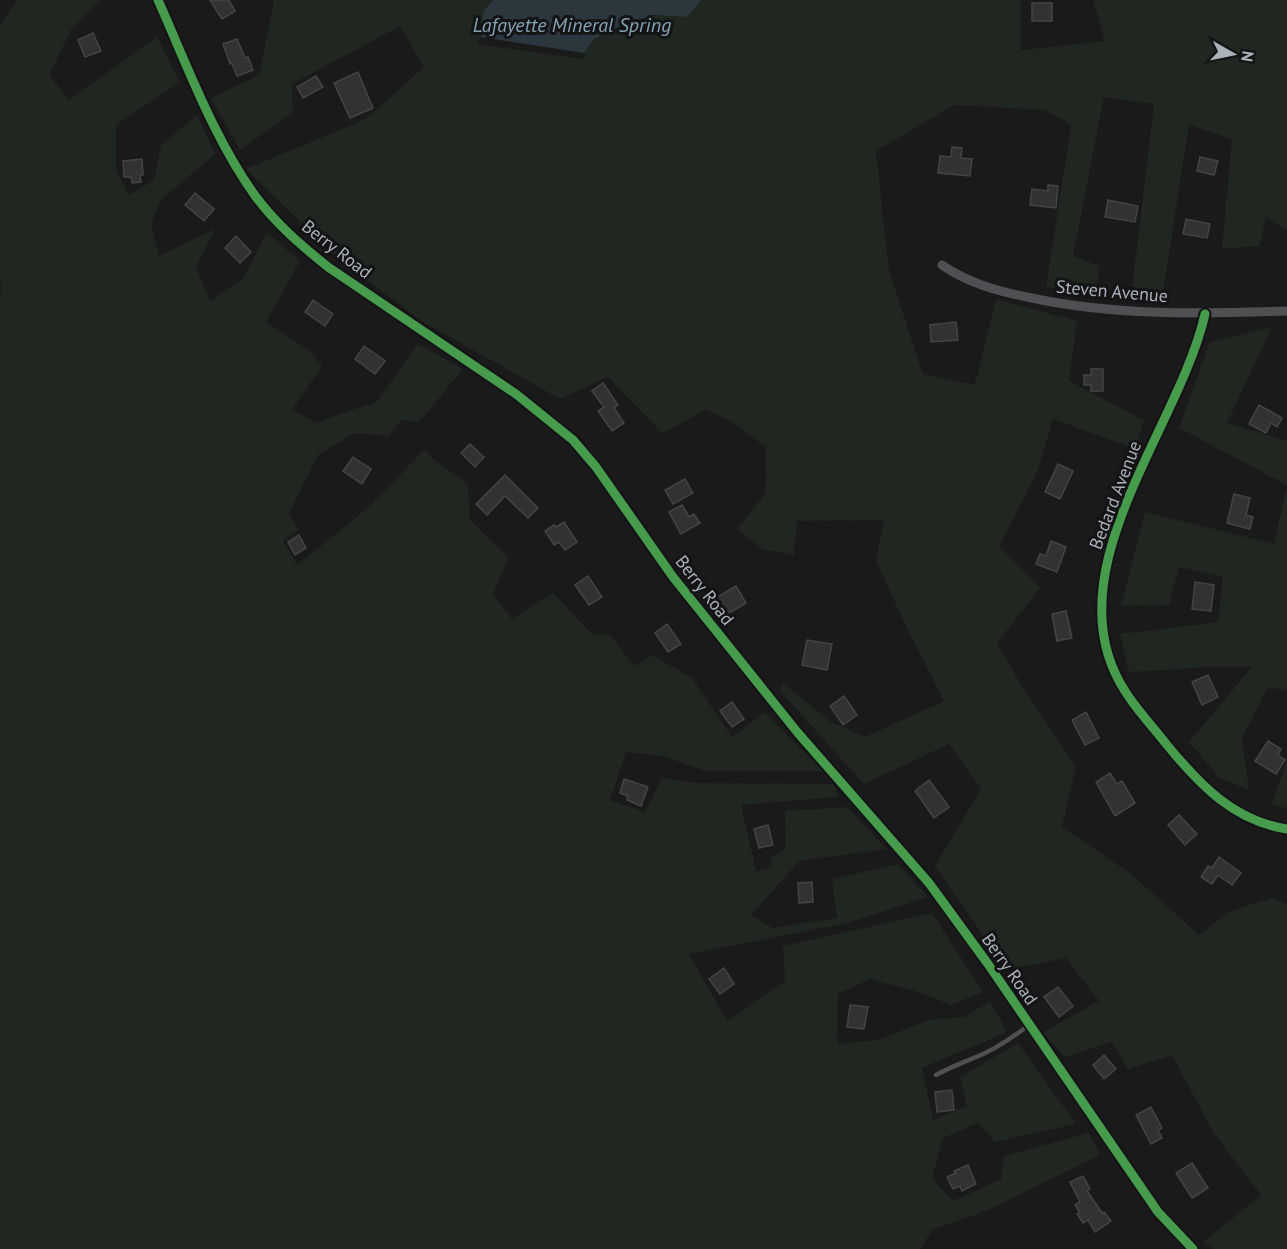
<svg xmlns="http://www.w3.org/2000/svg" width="1287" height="1249" font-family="'PT Sans',sans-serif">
<rect width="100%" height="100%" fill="#1a1a1a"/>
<g fill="#1f2720">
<path d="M17,0H101L72,28L49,75L69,100L157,37L180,82L116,125V170L129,195L154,180L161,145L197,115L215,154L160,201L151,224L159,256L215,229L196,267L210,301L243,279L267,232L300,261L266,322L311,352L322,366L292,410L317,423L351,410L376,403L418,344L463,369L419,422L401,420L389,436L355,433L319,454L289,513L298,530L283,541L297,565L369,507L424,450L433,459L468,484L470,520L508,557L493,595L512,619L553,593L592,634L610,635L634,666L652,655L692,678L732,737L765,712L823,771H706L663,756L626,752L610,800L645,812L662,778L695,783L834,784L838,797L741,805L756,871L772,867L771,857L786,849L785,811L847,807L887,849L799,861L751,915L773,928L837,918L832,879L898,864L928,897L844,924L689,954L727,1021L785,981L783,946L932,913L983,992L951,1005L912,990L869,979L838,994L837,1044L877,1040L929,1020L965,1017L990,1001L1007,1032L922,1068L933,1120L967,1106L960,1077L1018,1043L1076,1124L995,1142L978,1123L943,1138L932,1178L953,1201L1001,1179L1004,1156L1089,1133L1100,1155L991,1209L932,1230L920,1249H0V295L2,292L0,281V26Z"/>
<path d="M274,0H493L483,12L481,37L476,44L585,59L584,53L593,40L613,29L653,15L687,17L702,0H1021V50L1105,41L1093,0H1287V230L1266,217L1260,246L1222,249L1232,139L1189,125L1162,299L1131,297L1154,104L1104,97L1073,256L1099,266L1097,290L1046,287L1071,125L1045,110L954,105L876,151L889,271L923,374L975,385L996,299L1077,321L1069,381L1144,420L1136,449L1053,419L1038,470L999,547L1040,588L997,643L1020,683L1076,767L1062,827L1130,873L1199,935L1230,911L1272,898L1287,904V1249H1213L1203,1242L1261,1195L1213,1132L1172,1055L1128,1069L1112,1042L1065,1057L1043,1032L1099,1001L1066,958L1007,970L935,866L981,789L949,744L864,784L780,691L783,683L831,722L865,737L944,701L906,626L876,561L884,520L797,521L794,555L762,549L737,529L765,494L766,447L729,420L706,410L662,433L608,377L560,399L425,323L339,260L246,169L366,119L424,67L400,26L292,84L293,112L240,150L211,98L259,75Z"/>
<path d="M1272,327L1227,423L1287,441V691L1268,687L1242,738L1249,790L1220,778L1189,742L1252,667H1211L1129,672L1120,634L1218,622L1223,577L1179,567L1169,605L1121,606L1145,512L1274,544L1287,485L1179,428L1210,342Z"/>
<path d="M1287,760V808L1271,805Z"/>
</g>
<path fill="#2c373d" d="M493,0H702L687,17L653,15L613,29L593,40L584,53L481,37L483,12Z"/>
<g fill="#323232" stroke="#424446" stroke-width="1.5">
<path d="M210,0H229L235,11L222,19Z"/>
<rect x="1032" y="3" width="20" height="18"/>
<path d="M93,33L101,51L85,57L78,40Z"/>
<path d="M237,39L245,58L248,57L253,70L237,76L232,63L230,64L223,44Z"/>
<path d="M358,72L373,108L350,118L334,83Z"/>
<path d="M316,76L323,87L303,98L297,87Z"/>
<path d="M952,147L962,148L961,158L972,159L970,176L938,173L940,156L951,157Z"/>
<path d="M1200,157L1218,161L1214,175L1197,171Z"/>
<path d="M142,159L143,175H140L141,182L132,183L131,177H124L123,161Z"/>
<path d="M1048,185L1058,186L1056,208L1030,205L1032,189L1048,191Z"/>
<path d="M195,193L214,209L204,221L185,205Z"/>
<path d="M1108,200L1138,206L1135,222L1105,217Z"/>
<path d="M1186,219L1210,224L1207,238L1183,234Z"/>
<path d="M236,236L251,252L240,263L225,248Z"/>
<path d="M313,300L333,314L325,326L305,312Z"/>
<path d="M956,322L958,340L931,342L930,325Z"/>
<path d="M364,346L385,361L375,374L355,359Z"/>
<path d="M1091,369H1103V391H1091V385H1084V375H1091Z"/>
<path d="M603,383L618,405L614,408L624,423L612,431L598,411L604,407L592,391Z"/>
<path d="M1259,405L1282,418L1277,427L1271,423L1266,433L1249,424Z"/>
<path d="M470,444L484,457L475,467L461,453Z"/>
<path d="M353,457L371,469L362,484L343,471Z"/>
<path d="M1058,464L1073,471L1060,499L1045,492Z"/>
<path d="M505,475L538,508L528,518L505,496L487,515L476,504Z"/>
<path d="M685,479L693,493L673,504L665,490Z"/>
<path d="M1234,494L1250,498L1246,515L1253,517L1250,529L1227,523Z"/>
<path d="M682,505L689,517L694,514L700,523L681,534L669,512Z"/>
<path d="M564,522L577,542L565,550L559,542L554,545L545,531L554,525L556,527Z"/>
<path d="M299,535L306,548L295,555L288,542Z"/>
<path d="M1051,541L1066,547L1057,572L1036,564L1040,554L1046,556Z"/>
<path d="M588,576L602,597L589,605L575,585Z"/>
<path d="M1195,582L1214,585L1211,611L1192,609Z"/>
<path d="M736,586L746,603L724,616L714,599Z"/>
<path d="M1066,611L1072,638L1057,641L1052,614Z"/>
<path d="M667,624L681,644L668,652L655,633Z"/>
<path d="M807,640L832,644L827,670L802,665Z"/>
<path d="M1208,675L1218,697L1202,705L1192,682Z"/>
<path d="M844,696L857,715L843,725L830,706Z"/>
<path d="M732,702L744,719L732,727L720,711Z"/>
<path d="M1086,712L1099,738L1085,745L1072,720Z"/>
<path d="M1268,741L1281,749L1278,755L1285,760L1276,774L1255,761Z"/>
<path d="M1110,773L1117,784L1122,781L1135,803L1115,816L1096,782Z"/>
<path d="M624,779L648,787L641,806L627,800L628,796L620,793Z"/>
<path d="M929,780L949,807L934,818L915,791Z"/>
<path d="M1179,815L1197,834L1185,845L1168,825Z"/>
<path d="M768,825L773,845L759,848L754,829Z"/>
<path d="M1219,857L1241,873L1232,885L1218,875L1212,884L1201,877L1208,866L1212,868Z"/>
<path d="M812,882L813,902L799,903L798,883Z"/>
<path d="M724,968L734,984L720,994L709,979Z"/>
<path d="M1058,987L1073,1006L1059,1017L1044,997Z"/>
<path d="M850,1005L868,1007L864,1029L847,1027Z"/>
<path d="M1104,1055L1116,1069L1104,1079L1093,1065Z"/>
<path d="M952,1090L954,1110L937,1112L935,1092Z"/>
<path d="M1151,1107L1162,1128L1158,1130L1162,1138L1151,1144L1136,1115Z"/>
<path d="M1192,1163L1208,1188L1192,1198L1176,1173Z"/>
<path d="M968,1165L976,1184L962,1191L960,1186L953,1189L947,1177L956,1173L954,1171Z"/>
<path d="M1083,1176L1090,1189L1087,1191L1102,1213L1104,1212L1111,1221L1095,1232L1088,1220L1083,1223L1077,1214L1080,1213L1075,1205L1080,1202L1070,1182Z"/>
</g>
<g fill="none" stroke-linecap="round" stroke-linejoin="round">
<path stroke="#4e5053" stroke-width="4.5" d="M936,1075C949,1068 962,1063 976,1057C995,1050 1013,1037 1029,1025"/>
<g stroke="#4e5053" stroke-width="9">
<path d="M158,0C187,65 214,139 256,197C276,224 302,246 328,267L516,394L573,440L596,467L673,577L798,733L929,883L988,964L1158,1212L1193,1249"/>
<path d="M942,265C968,283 997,291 1027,297C1113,316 1200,314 1287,311"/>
<path d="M1205,314C1180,425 1058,564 1118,679C1131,704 1150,723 1167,745C1200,785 1234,821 1287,829"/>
</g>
<defs>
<g id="cycleway">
<path d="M158,0C187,65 214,139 256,197C276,224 302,246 328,267L516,394L573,440L596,467L673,577L798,733L929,883L988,964L1158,1212L1193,1249"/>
<path d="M1205,314C1180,425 1058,564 1118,679C1131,704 1150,723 1167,745C1200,785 1234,821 1287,829"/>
</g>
</defs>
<use href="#cycleway" stroke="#141416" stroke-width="13"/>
<use href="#cycleway" stroke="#469c4c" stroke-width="9"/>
</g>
<g text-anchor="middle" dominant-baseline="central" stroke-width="6" stroke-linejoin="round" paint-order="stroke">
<g font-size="18" fill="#abb2bb" stroke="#141416">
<text transform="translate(337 249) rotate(38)">Berry Road</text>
<text transform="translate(1112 291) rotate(5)">Steven Avenue</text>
<text transform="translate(1115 495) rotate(-69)">Bedard Avenue</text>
<text transform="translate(705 590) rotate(52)">Berry Road</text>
<text transform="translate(1010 969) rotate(55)">Berry Road</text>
</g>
<g font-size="20" font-style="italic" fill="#82a3b6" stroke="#141416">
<text x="572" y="25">Lafayette Mineral Spring</text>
</g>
</g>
<g transform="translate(1233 54) rotate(99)" stroke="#141416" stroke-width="4.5" paint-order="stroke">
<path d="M0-4.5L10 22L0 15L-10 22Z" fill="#abb2bb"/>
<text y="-9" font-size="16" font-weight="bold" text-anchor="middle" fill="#abb2bb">N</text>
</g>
</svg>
